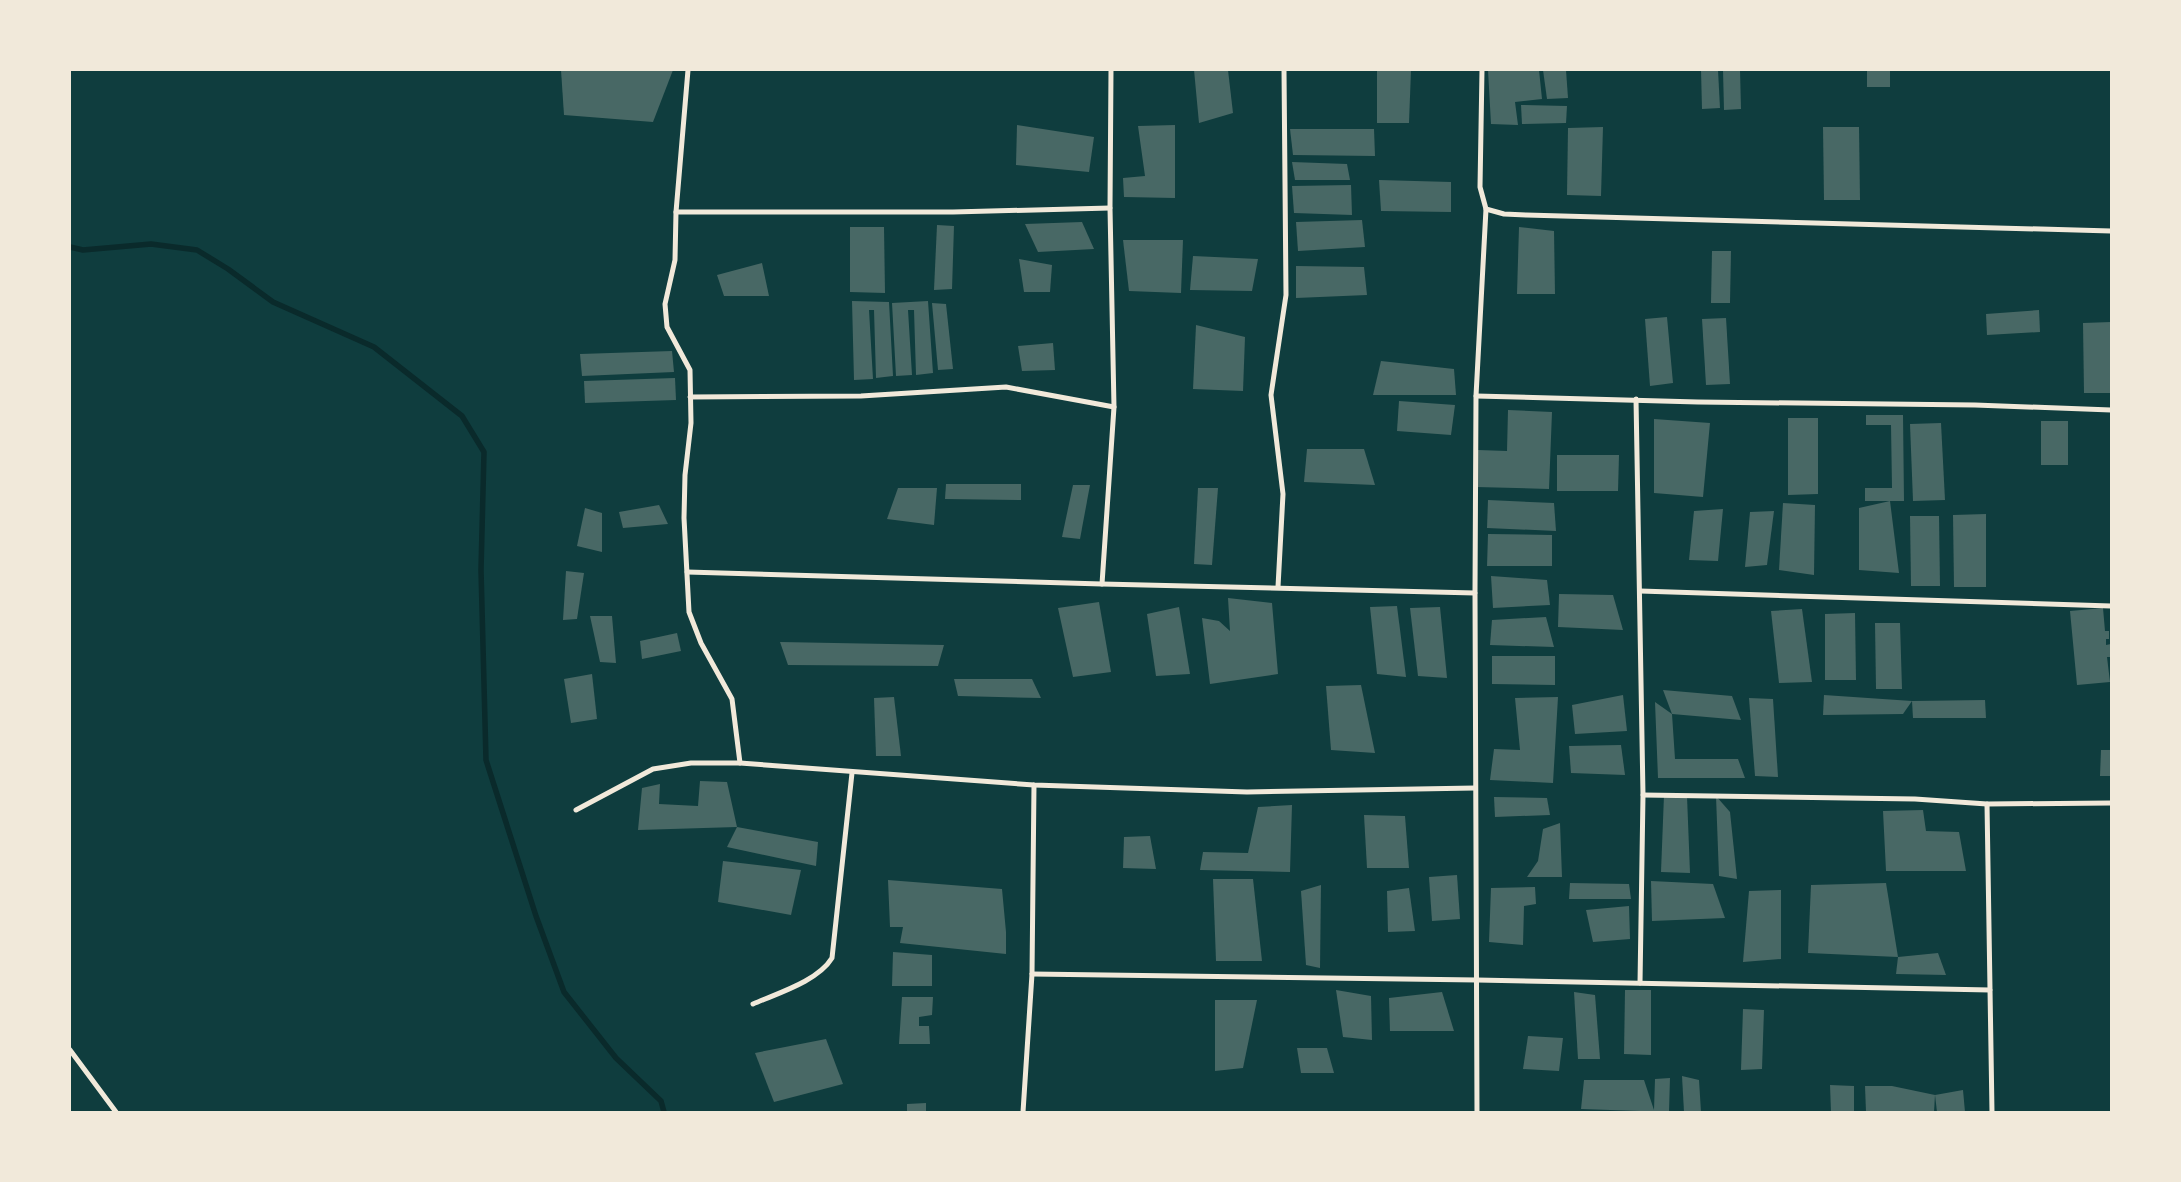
<svg xmlns="http://www.w3.org/2000/svg" width="2181" height="1182" font-family="'PT Sans Narrow',sans-serif">
<rect width="100%" height="100%" fill="#0f3d3e"/>
<g fill="none" stroke-linecap="round" stroke-linejoin="round">
<path stroke="#0a2a2b" stroke-width="5.5" d="M70,247L83,250L151,244L197,250L228,269L273,302L374,347L462,416L484,452L481,570L486,760L536,916L564,992L616,1058L661,1101L664,1112"/>
</g>
<g fill="#486865">
<path d="M561,70H673L653,122L564,115Z"/>
<path d="M1194,70H1228L1233,113L1199,123Z"/>
<path d="M1377,70H1411L1409,123H1377Z"/>
<path d="M1488,70H1539L1542,99L1515,102L1518,125L1491,124Z"/>
<path d="M1543,70H1566L1568,98L1547,99Z"/>
<path d="M1701,70H1718L1720,108L1702,109Z"/>
<path d="M1723,70H1740L1741,109L1724,110Z"/>
<rect x="1867" y="70" width="23" height="17"/>
<path d="M1521,105L1567,106L1566,123L1522,124Z"/>
<path d="M1017,125L1094,137L1089,172L1016,165Z"/>
<path d="M1175,125V198L1124,197L1123,178L1145,176L1138,126Z"/>
<path d="M1603,127L1601,196L1567,195L1568,128Z"/>
<path d="M1823,127H1859L1860,200H1824Z"/>
<path d="M1290,129H1374L1375,156L1293,155Z"/>
<path d="M1292,162L1347,164L1350,180H1295Z"/>
<path d="M1379,180L1451,182V212L1381,211Z"/>
<path d="M1351,185L1352,215L1294,213L1292,186Z"/>
<path d="M1362,220L1365,247L1298,251L1296,222Z"/>
<path d="M1082,222L1094,249L1038,252L1025,224Z"/>
<path d="M937,225L954,226L952,289L934,290Z"/>
<path d="M850,227H884L885,293L850,292Z"/>
<path d="M1519,227L1554,231L1555,294H1517Z"/>
<path d="M1123,240H1183L1181,293L1129,291Z"/>
<path d="M1712,251H1731L1730,303H1711Z"/>
<path d="M1193,256L1258,259L1252,291L1190,290Z"/>
<path d="M1019,259L1052,265L1050,292H1024Z"/>
<path d="M762,263L769,296H724L717,275Z"/>
<path d="M1296,266L1364,267L1367,295L1296,298Z"/>
<path d="M852,301L889,302L893,376L876,378L874,310H869L873,379L854,380Z"/>
<path d="M928,301L933,373L916,375L914,310H908L912,375L896,376L892,303Z"/>
<path d="M932,303L946,304L953,369L938,370Z"/>
<path d="M2039,310L2040,332L1987,335L1986,314Z"/>
<path d="M1667,317L1673,383L1650,386L1645,319Z"/>
<path d="M1726,318L1730,384L1706,385L1702,319Z"/>
<path d="M2111,322V393H2084L2083,323Z"/>
<path d="M1196,325L1245,337L1243,391L1193,389Z"/>
<path d="M1053,343L1055,370L1022,371L1018,346Z"/>
<path d="M672,351L674,372L582,376L580,354Z"/>
<path d="M1381,361L1454,369L1456,395H1373Z"/>
<path d="M675,378L676,400L585,403L584,381Z"/>
<path d="M1399,401L1455,405L1451,435L1397,431Z"/>
<path d="M1508,410L1552,412L1549,489L1476,487L1478,450L1507,451Z"/>
<path d="M1866,415H1903L1904,501H1890L1899,573L1859,570V508L1890,501H1865V488H1892L1891,425H1866Z"/>
<path d="M1788,418H1818V494L1788,495Z"/>
<path d="M1654,419L1710,423L1703,497L1654,493Z"/>
<rect x="2041" y="421" width="27" height="44"/>
<path d="M1941,423L1945,500L1913,501L1910,424Z"/>
<path d="M1307,449H1364L1375,485L1304,482Z"/>
<path d="M1557,455H1619L1618,491H1557Z"/>
<path d="M946,484H1021V500L945,499Z"/>
<path d="M1073,485H1090L1080,539L1062,537Z"/>
<path d="M898,488H937L934,525L887,519Z"/>
<path d="M1198,488H1218L1212,565L1194,564Z"/>
<path d="M1488,500L1554,503L1556,531L1487,528Z"/>
<path d="M1783,503L1815,505L1814,575L1779,570Z"/>
<path d="M659,505L668,524L623,528L619,512Z"/>
<path d="M585,508L602,513V552L577,546Z"/>
<path d="M1723,509L1718,561L1689,560L1694,511Z"/>
<path d="M1774,511L1767,565L1745,567L1750,512Z"/>
<path d="M1986,514V587H1954L1953,515Z"/>
<path d="M1910,516H1939L1940,586H1911Z"/>
<path d="M1488,534L1552,535V566H1487Z"/>
<path d="M566,571L584,573L577,619L563,620Z"/>
<path d="M1491,576L1547,580L1550,605L1493,608Z"/>
<path d="M1559,594L1613,595L1623,630L1558,627Z"/>
<path d="M1228,598L1272,603L1278,674L1210,684L1202,618L1219,621L1230,631Z"/>
<path d="M1099,602L1111,672L1073,677L1058,608Z"/>
<path d="M1397,606L1406,677L1377,674L1370,607Z"/>
<path d="M1179,607L1190,674L1156,676L1147,614Z"/>
<path d="M1440,607L1447,678L1418,676L1410,608Z"/>
<path d="M2103,608L2105,631H2109V639H2106V645L2111,644V657H2107L2110,682L2077,685L2070,611Z"/>
<path d="M1802,609L1812,682L1779,683L1771,611Z"/>
<path d="M1855,613L1856,680H1825V614Z"/>
<path d="M590,616H612L616,663L600,662Z"/>
<path d="M1546,617L1554,647L1490,645L1492,620Z"/>
<path d="M1875,623H1900L1902,689H1876Z"/>
<path d="M677,633L681,651L642,659L640,641Z"/>
<path d="M780,642L944,645L938,666L788,665Z"/>
<path d="M1492,656H1555V685L1492,684Z"/>
<path d="M592,674L597,719L571,723L564,679Z"/>
<path d="M954,679H1032L1041,698L958,696Z"/>
<path d="M1361,685L1375,753L1331,750L1326,686Z"/>
<path d="M1663,690L1732,696L1741,720L1672,714Z"/>
<path d="M1623,695L1627,731L1575,734L1572,705Z"/>
<path d="M1824,695L1912,701L1903,714L1823,715Z"/>
<path d="M894,697L901,756H876L874,698Z"/>
<path d="M1558,697L1553,783L1490,780L1494,749L1520,750L1515,698Z"/>
<path d="M1749,698L1773,699L1778,777L1755,776Z"/>
<path d="M1985,700L1986,718H1913L1912,701Z"/>
<path d="M1655,702L1672,714L1675,759H1738L1745,778H1658Z"/>
<path d="M1621,745L1625,775L1571,773L1569,746Z"/>
<path d="M2101,750H2111V776H2100Z"/>
<path d="M700,781L727,782L737,827L638,830L642,788L660,784L659,804L698,806Z"/>
<path d="M1664,795L1687,796L1690,873L1661,872Z"/>
<path d="M1716,796L1730,812L1737,879L1719,876Z"/>
<path d="M1494,797L1547,798L1550,815L1495,817Z"/>
<path d="M1292,805L1290,872L1200,870L1203,852L1248,853L1258,807Z"/>
<path d="M1923,810L1926,831L1959,832L1966,871H1886L1883,811Z"/>
<path d="M1364,815L1405,816L1409,868H1367Z"/>
<path d="M1560,823L1562,877H1527L1538,861L1543,829Z"/>
<path d="M737,827L818,842L816,866L727,847Z"/>
<path d="M1150,836L1156,869L1123,868L1124,837Z"/>
<path d="M723,861L801,870L791,915L718,902Z"/>
<path d="M1457,875L1460,919L1432,921L1429,877Z"/>
<path d="M1213,879H1253L1262,961H1216Z"/>
<path d="M888,880L1002,889L1006,932V954L900,943L903,927H890Z"/>
<path d="M1651,881L1713,884L1725,918L1652,921Z"/>
<path d="M1570,883L1629,884L1631,899H1569Z"/>
<path d="M1886,883L1898,957L1808,953L1811,885Z"/>
<path d="M1321,885L1320,968L1306,965L1301,891Z"/>
<path d="M1535,887L1536,904L1524,906L1523,945L1489,942L1491,888Z"/>
<path d="M1409,888L1415,931L1388,932L1387,891Z"/>
<path d="M1781,890V959L1743,962L1749,891Z"/>
<path d="M1629,906L1630,939L1593,942L1586,910Z"/>
<path d="M893,952L932,955V986H892Z"/>
<path d="M1938,953L1946,975L1896,974L1898,957Z"/>
<path d="M1336,990L1371,996L1372,1040L1343,1037Z"/>
<path d="M1625,990H1651V1055L1624,1054Z"/>
<path d="M1442,992L1454,1031H1390L1389,998Z"/>
<path d="M1574,992L1595,995L1600,1059H1578Z"/>
<path d="M902,997H933L932,1015L919,1017V1026H929L930,1044H899Z"/>
<path d="M1215,1000H1257L1243,1068L1215,1071Z"/>
<path d="M1743,1009L1764,1010L1762,1069L1741,1070Z"/>
<path d="M1528,1036L1563,1038L1559,1071L1523,1069Z"/>
<path d="M826,1039L843,1084L774,1102L755,1053Z"/>
<path d="M1297,1048H1327L1334,1073H1301Z"/>
<path d="M1682,1076L1699,1080L1701,1112H1684Z"/>
<path d="M1670,1078L1669,1112L1581,1109L1584,1080H1644L1654,1110L1655,1079Z"/>
<path d="M1830,1085L1854,1086V1112H1831Z"/>
<path d="M1865,1086H1892L1935,1095L1934,1112H1866Z"/>
<path d="M1963,1090L1965,1112H1937L1935,1095Z"/>
<path d="M926,1103V1112H907V1104Z"/>
</g>
<g fill="none" stroke-linecap="round" stroke-linejoin="round">
<g stroke="#f1e9da" stroke-width="5">
<path d="M688,70L676,212L675,260L665,304L667,327L690,370L691,423L685,475L684,518L689,612L701,643L732,699L740,763"/>
<path d="M1482,70L1480,187L1486,209L1504,214L1526,215L2111,231"/>
<path d="M676,212H953L1110,208"/>
<path d="M1476,396L1698,402L1975,405L2111,410"/>
<path d="M690,397L861,396L1006,387L1114,407"/>
<path d="M1636,399L1643,795L1640,983"/>
<path d="M687,572L1102,584L1475,593"/>
<path d="M1102,584L1114,407L1110,208L1111,70"/>
<path d="M1278,587L1283,494L1271,395L1286,295L1284,70"/>
<path d="M1640,591L2111,606"/>
<path d="M1643,795L1915,799L1987,804L2111,803"/>
<path d="M1987,804L1992,1112"/>
<path d="M576,810L653,769L691,763H740L1034,785L1247,792L1475,788"/>
<path d="M1032,974L1477,980L1990,990"/>
<path d="M753,1004C778,993 818,981 832,958L852,773"/>
<path d="M70,1050L116,1112"/>
<path d="M1023,1112L1032,974L1034,785"/>
<path d="M1477,1112L1475,593L1476,396L1486,209"/>
</g>
</g>
<rect width="2181" height="1182" fill="none" stroke="#f1e9da" stroke-width="142"/>
</svg>
